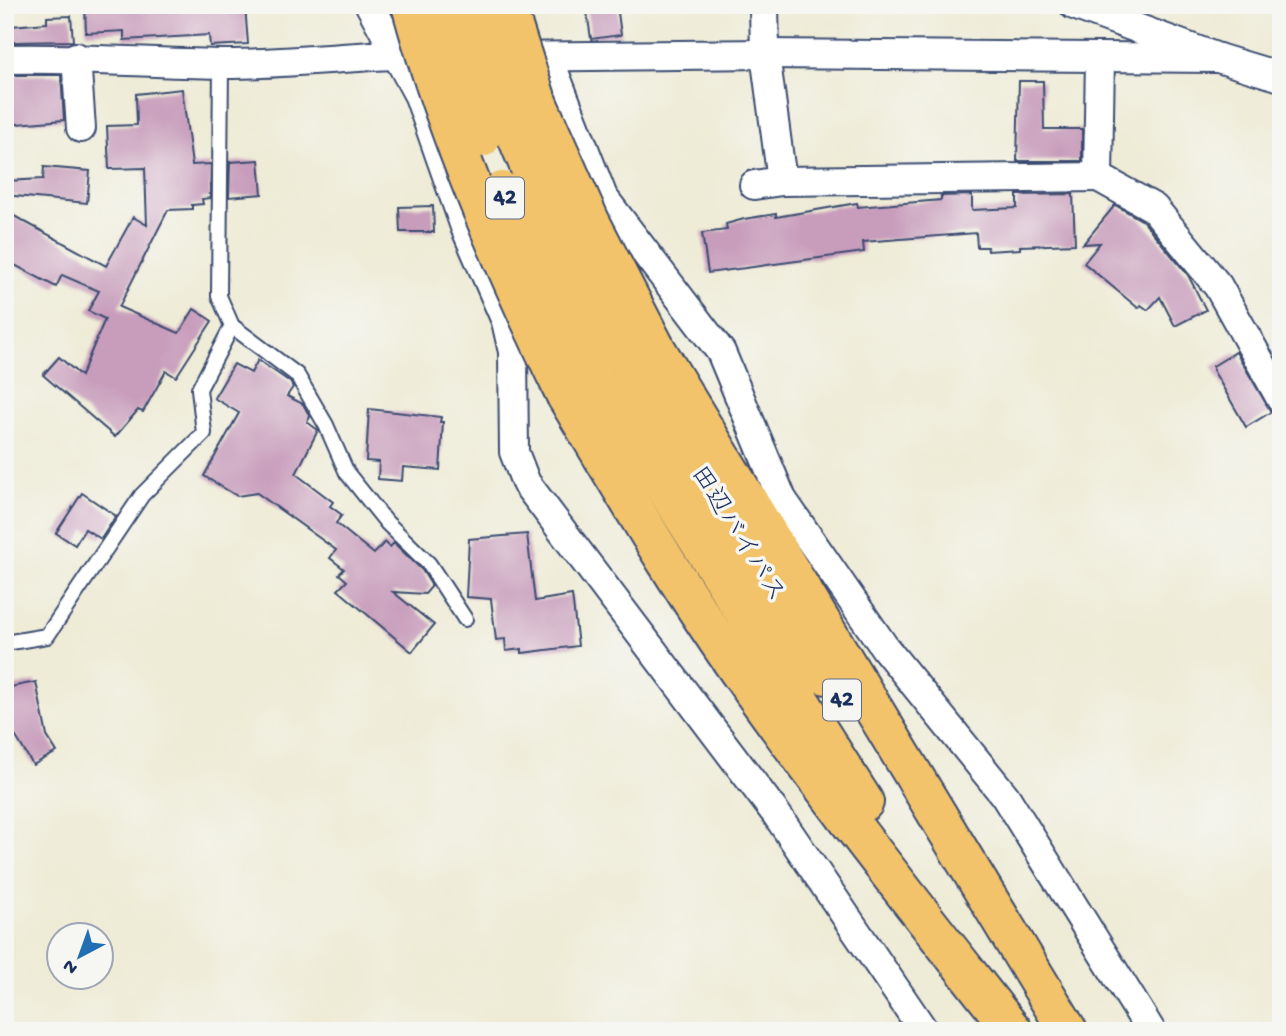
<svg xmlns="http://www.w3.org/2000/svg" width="1286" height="1036" font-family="'Gochi Hand','Klee One',sans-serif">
<rect width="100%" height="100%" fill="#f6f6f2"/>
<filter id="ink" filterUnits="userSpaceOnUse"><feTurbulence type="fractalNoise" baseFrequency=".0143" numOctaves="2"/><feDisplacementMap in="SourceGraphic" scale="14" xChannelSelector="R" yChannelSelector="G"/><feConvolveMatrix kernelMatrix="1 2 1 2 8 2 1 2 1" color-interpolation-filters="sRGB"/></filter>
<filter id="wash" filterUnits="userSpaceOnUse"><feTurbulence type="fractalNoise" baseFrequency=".00686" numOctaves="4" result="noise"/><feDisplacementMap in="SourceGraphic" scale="28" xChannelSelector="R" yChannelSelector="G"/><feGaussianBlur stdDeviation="1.57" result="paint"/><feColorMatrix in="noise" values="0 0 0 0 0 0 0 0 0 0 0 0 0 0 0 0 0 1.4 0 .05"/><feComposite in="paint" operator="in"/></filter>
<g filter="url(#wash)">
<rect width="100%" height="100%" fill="#eeebd6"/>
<g id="blocks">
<g fill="#c89dbc">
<path d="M85,5H176V10L245,6L248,44L210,46L209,35L124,40V31L86,33Z"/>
<path d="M586,5H617L621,35L591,39Z"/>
<path d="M71,16L73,41L12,42L11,26L47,23V17Z"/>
<path d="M14,75H61L64,120L5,125V79Z"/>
<path d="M1019,81H1043L1044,129H1082V161H1017Z"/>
<path d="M182,89L192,165L211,164L210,198L202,199L203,204L192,205V209L168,210L119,307L179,333L194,309L212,321L176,377L166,371L143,412L138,410L115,437L43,375L59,357L81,376L105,319L88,311L99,291L62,275L56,287L5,260V211L106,266L133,217L147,225L145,168L109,169L107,126L137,125L136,94Z"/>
<path d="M259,160L262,194L229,197L230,162Z"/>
<path d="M44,167L90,171L87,203L5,195V181L43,179Z"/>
<path d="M1073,194L1075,244L1020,246V249L988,251L987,247H977L976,233L863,242L864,252L708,273L702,233L727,230L726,224L744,219L776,214V217L857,203L858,207L941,200V196L972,195V210L1017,208V195Z"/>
<path d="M1115,205L1143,221L1188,275L1206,310L1175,326L1160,297L1148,310L1141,305L1138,308L1084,263L1100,243L1083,244Z"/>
<path d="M433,206L434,232H400L399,207Z"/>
<path d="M1236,352L1271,412L1246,427L1213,370V366Z"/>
<path d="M258,360L290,382L293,387L287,396L303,404L310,417L307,422L318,430L296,474L333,502L330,506L342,515L336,523L374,554L385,542L390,547L394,543L422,570L432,586L425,594L393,592L434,625L412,652L338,590L347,581L339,574L344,569L330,558L336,550L257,493L237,496L204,476L239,413L214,398L234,364L251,373Z"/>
<path d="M369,409L441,417L440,422H443L440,470L403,467L402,481L378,479L379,462L366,461Z"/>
<path d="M82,493L116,516L101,539L85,529L75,545L56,533Z"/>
<path d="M527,534L535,601L572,595L578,646L522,653V649L506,651L505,639L496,640L491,599L466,597L469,539Z"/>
<path d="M36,682L47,736L57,752L33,765L13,732L5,733V688Z"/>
</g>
</g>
</g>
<g filter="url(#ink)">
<use href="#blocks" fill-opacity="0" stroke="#3b4b70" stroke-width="2"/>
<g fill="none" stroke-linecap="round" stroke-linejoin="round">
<defs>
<g id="service">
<path d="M232,326L297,375L326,425L347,473L387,523L429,564L465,619"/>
<path d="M5,643L47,636L142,495L204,433L199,389L232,326L219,296L221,64"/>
</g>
<g id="minor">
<path d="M370,5L419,96L465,227L506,321L513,352L514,452L526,483L777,815L924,1031"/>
<path d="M764,5L765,54L782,181L1098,177"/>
<path d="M1074,5L1218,58L1281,77"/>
<path d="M76,57L81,128"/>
<path d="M505,57L765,54L1218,58"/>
<path d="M1100,57L1098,177L1154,208L1218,286L1281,399"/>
<path d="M5,59C77,57 147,63 219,64C294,65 368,52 443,55"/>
<path d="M549,59L603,197L721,352L782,499L885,648L1005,796L1151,1031"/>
<path d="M754,185L782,181"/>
</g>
<g id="trunk">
<path d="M655,347L1068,1031"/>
<path d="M630,362L731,530L826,675"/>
<path d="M597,380L864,802"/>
<path d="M566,396C624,492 680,589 745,680C830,800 922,915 1013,1031"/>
</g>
</defs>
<use href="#service" stroke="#3b4b70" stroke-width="18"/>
<use href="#minor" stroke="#3b4b70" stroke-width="32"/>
<use href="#trunk" stroke="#3b4b70" stroke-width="42"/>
<use href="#service" stroke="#fff" stroke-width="14"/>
<use href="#minor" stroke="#fff" stroke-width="28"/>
<use href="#trunk" stroke="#f2c36a" stroke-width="38"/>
<defs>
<g id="trunk-bridge">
<path d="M411,5C448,141 505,270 566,396"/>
<path d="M441,5L468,107L481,138"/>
<path d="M476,5L500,96L552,221L630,362"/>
<path d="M506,5L538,104L590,221L655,347"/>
<path d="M502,191L518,228L597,380"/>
</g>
</defs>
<use href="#trunk-bridge" stroke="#3b4b70" stroke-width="42" stroke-linecap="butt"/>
<use href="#trunk-bridge" stroke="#f2c36a" stroke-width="38"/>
</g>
</g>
<g text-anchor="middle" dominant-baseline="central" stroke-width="7" stroke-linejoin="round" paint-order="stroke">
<g fill="#f6f6f2" stroke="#5d6b8a" stroke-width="2">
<rect x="486" y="177.5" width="38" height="41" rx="5"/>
<rect x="823" y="679.5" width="38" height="41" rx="5"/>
</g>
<g font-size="24" font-weight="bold" fill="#1b2f5e">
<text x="505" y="198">42</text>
<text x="842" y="700">42</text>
</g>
<g font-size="26" fill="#1b2f5e" stroke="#f6f6f2">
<text transform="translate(736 535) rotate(58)">田辺バイパス</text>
</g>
</g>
<rect width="1286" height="1036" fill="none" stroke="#f6f6f2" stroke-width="28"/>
<g transform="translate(80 956) rotate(221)"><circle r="33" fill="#f6f6f2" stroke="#9ea6b7" stroke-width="2"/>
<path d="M0-5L12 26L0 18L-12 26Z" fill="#1f6fb2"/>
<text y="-10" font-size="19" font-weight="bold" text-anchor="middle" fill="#1b2f5e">N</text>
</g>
</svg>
